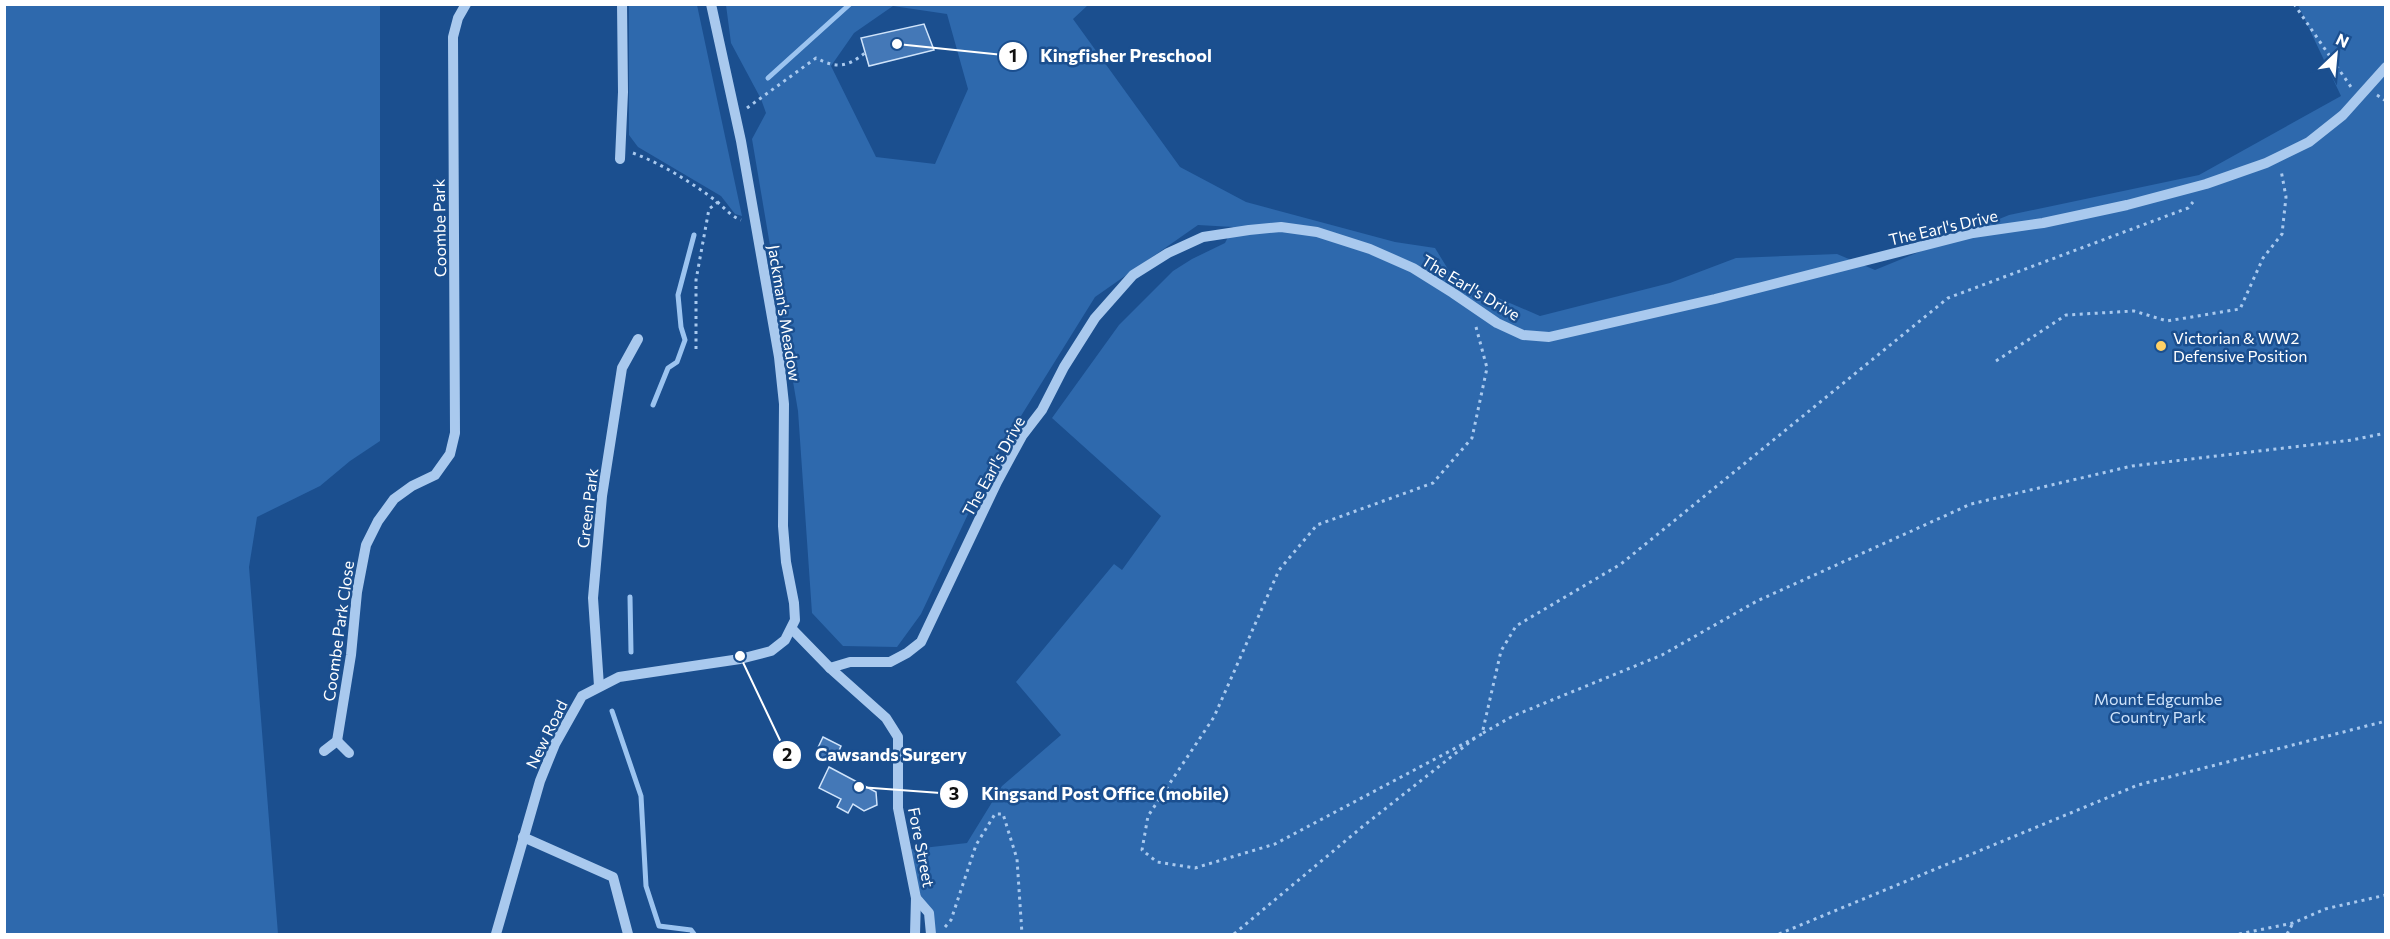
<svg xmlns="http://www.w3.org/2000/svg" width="2390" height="939" font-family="Commissioner,sans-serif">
<rect width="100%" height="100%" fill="#1b4f8f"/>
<g fill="#2e69ad" fill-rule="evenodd">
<path d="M5,4L380,5V441L350,461L320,486L257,517L249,567L278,934H5Z"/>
<path d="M629,5H697L742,216L735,214L721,196L638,147L629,135Z"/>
<path d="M726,5H1088L1073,19L1180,167L1246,202L1395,242L1435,248L1454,279L1540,316L1670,283L1736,258L1837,254L1875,270L2009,215L2199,175L2341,96L2298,5H2385V934H931L929,913L916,898L905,850L967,843L1002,786L1061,735L1016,682L1114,564L1122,570L1161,516L1052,418L1119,325L1173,271L1192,259L1225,243L1233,227L1198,225L1095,297L993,461L921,614L897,647L843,646L812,613L798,411L752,139L766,113L761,99L731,43ZM893,6L947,14L968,89L935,164L876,157L831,66L854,33Z"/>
</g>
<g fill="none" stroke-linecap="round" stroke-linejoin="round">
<g stroke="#9cc4f0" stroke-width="5">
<path d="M768,78L850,4"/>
<path d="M653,405L668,368L677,362L685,340L681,327L678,295L694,235"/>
<path d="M630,597L631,652"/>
<path d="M612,711L641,796L646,886L659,926L691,930L694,934"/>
</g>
</g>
<g fill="#4478b7" stroke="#cfe3fa" stroke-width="1.5">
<path d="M924,24L934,50L869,66L861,38Z"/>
<path d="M823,737L841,746L834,762L815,754Z"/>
<path d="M829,767L876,792L877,805L864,811L853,804L848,813L837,807L841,799L819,788Z"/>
</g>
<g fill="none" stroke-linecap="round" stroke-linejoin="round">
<g stroke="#a9c9ee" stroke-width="3" stroke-dasharray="3 4.5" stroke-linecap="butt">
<path d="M2294,4L2351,87"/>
<path d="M2377,95L2386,101"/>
<path d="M747,108L816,58C837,69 848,67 866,52"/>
<path d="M633,153C662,164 689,181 715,200C724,207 730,216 741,220"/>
<path d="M1476,327L1487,368L1472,438L1433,483L1317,525L1279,570L1214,717L1148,816L1142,850L1157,862L1195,868L1275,844L1482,734L1501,651L1516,626L1621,564L1948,298L2188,208L2193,202"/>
<path d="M696,349V280L709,209L718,202"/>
<path d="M1996,361L2066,315L2134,311L2167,321L2240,309L2263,258L2282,234L2286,197L2281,170"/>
<path d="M1483,733L1513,716L1662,655L1757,601L1971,504L2132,466L2352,440L2386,433"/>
<path d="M945,927L951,920L976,845L995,814H1003L1017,859L1022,934"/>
<path d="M1234,934L1362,827L1475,738"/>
<path d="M1779,934L2138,785L2386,721"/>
<path d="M2239,934L2293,923L2325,909L2386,895"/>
<path d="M2287,934L2293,923"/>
</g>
<g stroke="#a9c9ee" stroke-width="10">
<path d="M620,159L623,92L622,4"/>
<path d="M792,629L830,668L886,718L898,737V808L916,898L915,934"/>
<path d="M830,668L850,662H890L907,653L921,642L997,482L1022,436L1042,410L1064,367L1095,318L1133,275L1168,253L1203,237L1249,230L1281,227L1317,232L1370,249L1413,268L1453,293L1497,323L1523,335L1549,337L1715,299L1973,233L2043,223L2127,205L2206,184L2266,163L2309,142L2343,115L2386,67"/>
<path d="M599,686L593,598L602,496L622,368L638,339"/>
<path d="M337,741L351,655L357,592L366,545L378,521L394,499L412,486L435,475L450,454L455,433L453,37L458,18L466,4"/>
<path d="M324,751L337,741L349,753"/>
<path d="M523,837L613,877L628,934"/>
<path d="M916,898L929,913L931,934"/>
<path d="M496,934L540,781L555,744L582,696L619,677L740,659L771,651L785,640L795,620L794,603L786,562L783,526L784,404L779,357L741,141L711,4"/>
</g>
</g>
<circle fill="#ffd166" stroke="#1b4f8f" stroke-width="2" cx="2161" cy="346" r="6"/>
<g text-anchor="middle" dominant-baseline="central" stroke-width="5" stroke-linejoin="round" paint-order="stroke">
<g font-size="16" fill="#fff" stroke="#1b4f8f">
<text transform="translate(1943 227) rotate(-13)">The Earl's Drive</text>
<text transform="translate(439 228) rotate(-91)">Coombe Park</text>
<text transform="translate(1471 287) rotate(31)">The Earl's Drive</text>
<text transform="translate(785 313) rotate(81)">Jackman's Meadow</text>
<text transform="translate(993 466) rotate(-61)">The Earl's Drive</text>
<text transform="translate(587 508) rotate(-83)">Green Park</text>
<text transform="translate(338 631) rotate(-82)">Coombe Park Close</text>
<text transform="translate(546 734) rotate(-64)">New Road</text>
<text transform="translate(922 847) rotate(79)">Fore Street</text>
</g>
<g font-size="16" fill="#fff" stroke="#1b4f8f" text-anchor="start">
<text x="2173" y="337">Victorian &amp; WW2<tspan x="2173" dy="18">Defensive Position</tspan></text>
</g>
<g font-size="16" fill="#cfe3fa" stroke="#1b4f8f">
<text x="2158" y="698">Mount Edgcumbe<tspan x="2158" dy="18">Country Park</tspan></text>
</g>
</g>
<path fill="none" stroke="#fff" stroke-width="2" d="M897 44L1013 56M740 656L787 755M859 787L954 794"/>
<g fill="#fff" stroke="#1b4f8f" stroke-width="2">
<circle cx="897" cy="44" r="6"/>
<circle cx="740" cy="656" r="6"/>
<circle cx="859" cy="787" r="6"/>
<circle cx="1013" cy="56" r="15"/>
<circle cx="787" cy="755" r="15"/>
<circle cx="954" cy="794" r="15"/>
</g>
<g font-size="18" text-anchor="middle" font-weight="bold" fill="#111">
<text x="1013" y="62">1</text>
<text x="787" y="761">2</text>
<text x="954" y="800">3</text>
</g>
<g font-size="18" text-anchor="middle" font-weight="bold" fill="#fff" stroke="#1b4f8f" stroke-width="5" stroke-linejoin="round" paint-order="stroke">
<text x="1126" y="62">Kingfisher Preschool</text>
<text x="891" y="761">Cawsands Surgery</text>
<text x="1105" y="800">Kingsand Post Office (mobile)</text>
</g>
<rect width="2390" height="939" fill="none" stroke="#ffffff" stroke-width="12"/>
<g transform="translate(2336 54) rotate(26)" stroke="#1b4f8f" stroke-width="4.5" paint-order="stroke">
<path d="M0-4.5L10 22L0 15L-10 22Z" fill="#ffffff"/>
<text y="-9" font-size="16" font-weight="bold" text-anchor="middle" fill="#ffffff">N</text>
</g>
</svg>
